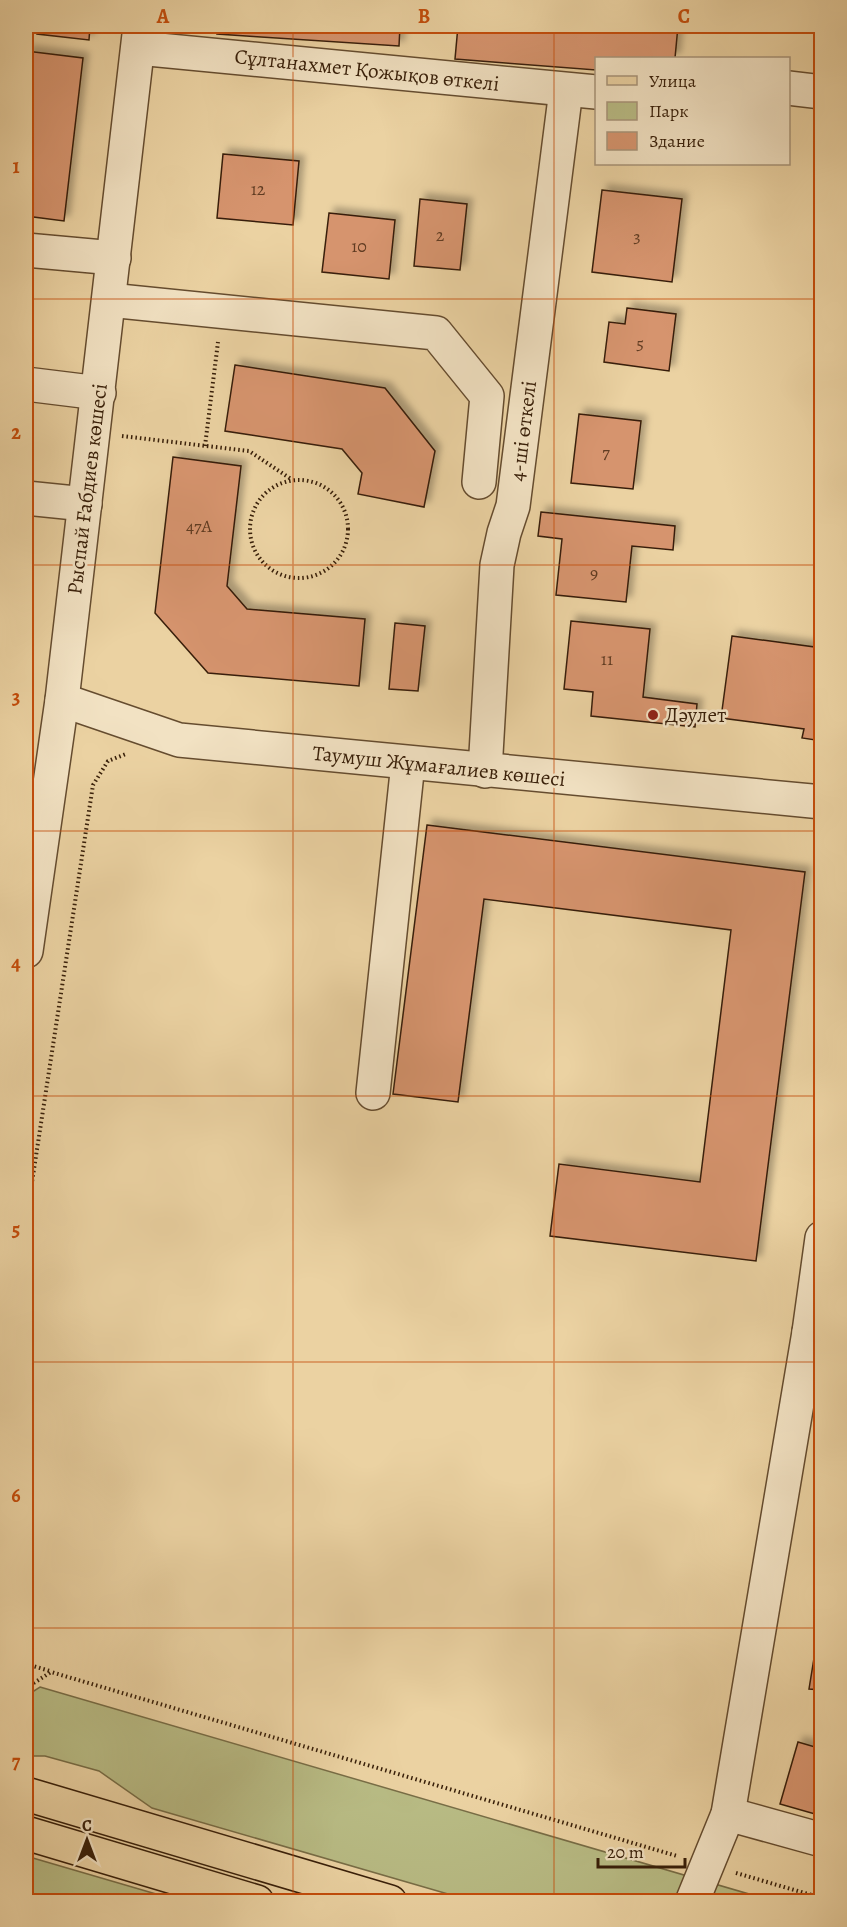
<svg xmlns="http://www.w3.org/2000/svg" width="847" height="1927" font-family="Alegreya,serif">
<defs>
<filter id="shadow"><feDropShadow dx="5.5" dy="-5.5" stdDeviation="3" flood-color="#0004"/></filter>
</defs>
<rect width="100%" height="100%" fill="#ebd2a2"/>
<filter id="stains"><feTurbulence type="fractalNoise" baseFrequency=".00333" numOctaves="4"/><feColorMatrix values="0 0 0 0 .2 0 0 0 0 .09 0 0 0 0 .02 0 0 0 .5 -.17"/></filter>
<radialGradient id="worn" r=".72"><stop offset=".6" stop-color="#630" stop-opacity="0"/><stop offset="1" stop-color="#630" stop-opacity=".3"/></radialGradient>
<g fill="#b8bb84" stroke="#786d46" stroke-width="1.5">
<path d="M40,1687L773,1901H472L152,1808L99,1771L45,1756H26V1696Z"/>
<path d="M26,1856L180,1901H26Z"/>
</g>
<g fill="#d6946e" stroke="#381f09" stroke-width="1.5" filter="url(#shadow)">
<path d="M38,26H90L89,40L37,34Z"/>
<path d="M218,26H400L399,46L217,34Z"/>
<path d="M458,26H678L675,58H596V70L455,59Z"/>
<path d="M26,51L83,58L64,221L26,216Z"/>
<path d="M223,154L299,161L293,225L217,218Z"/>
<path d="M602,190L682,199L672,282L592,272Z"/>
<path d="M420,199L467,204L460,270L414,266Z"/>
<path d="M329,213L395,220L389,279L322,272Z"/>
<path d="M627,308L676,314L669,371L604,362L609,322L625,324Z"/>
<path d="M235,365L385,388L435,451L424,507L358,494L362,473L342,449L225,431Z"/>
<path d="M579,414L641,421L633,489L571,483Z"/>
<path d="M173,457L241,466L227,586L247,609L365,619L359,686L208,673L155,613Z"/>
<path d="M541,512L675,526L673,550L632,546L626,602L556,595L562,539L538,536Z"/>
<path d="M571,621L650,629L643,697L697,704L695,727L591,716L593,692L564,689Z"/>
<path d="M395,623L425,626L418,691L389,689Z"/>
<path d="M732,636L822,648V741L802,738L804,729L721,718Z"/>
<path d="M427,825L805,872L756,1261L550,1236L559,1164L700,1182L731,930L484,899L458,1102L393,1094Z"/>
<path d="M822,1609V1690L809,1689Z"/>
<path d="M798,1742L822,1749V1816L780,1804Z"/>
</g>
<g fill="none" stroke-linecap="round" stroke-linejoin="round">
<defs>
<g id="minor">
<path d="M138,48L596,92"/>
<path d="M788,88L822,92"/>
<path d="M26,250L114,258"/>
<path d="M109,300L436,333L487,396L479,482"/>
<path d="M26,384L99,393"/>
<path d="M26,498L85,504"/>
<path d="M62,700L179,740L822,802"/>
<path d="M485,771L497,565L504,533L513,506L566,90"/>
<path d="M26,951L62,700L140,26"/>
<path d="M373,1093L408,763"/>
<path d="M809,1332L822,1238"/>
<path d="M728,1814L822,1840"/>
<path d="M692,1902L728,1814L809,1332L822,1334"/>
</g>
<g id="major">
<path d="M26,1794L390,1902"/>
<path d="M26,1833L257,1902"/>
</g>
</defs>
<use href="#minor" stroke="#654c2f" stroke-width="36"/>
<use href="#major" stroke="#381f09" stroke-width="36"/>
<g stroke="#381f09" stroke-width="4" stroke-dasharray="1.5 3" stroke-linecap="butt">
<path d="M122,436L249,451L291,479"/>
<path d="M205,446L218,342"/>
<circle cx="299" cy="529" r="49"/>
<path d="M26,1221L93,785L108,761L126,754"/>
<path d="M26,1664L50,1671"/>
<path d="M26,1688L51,1672L677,1856"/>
<path d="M736,1873L822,1898"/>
</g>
<use href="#minor" stroke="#f2e2c3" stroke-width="33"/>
<use href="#major" stroke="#ebd2a2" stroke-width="33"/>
</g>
<path fill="none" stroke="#c54d0b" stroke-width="1.5" stroke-opacity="0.55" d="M293,26V1902M554,26V1902M26,299H822M26,565H822M26,831H822M26,1096H822M26,1362H822M26,1628H822"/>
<circle fill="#8f2418" stroke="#f2e2c3" stroke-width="2" cx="653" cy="715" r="6"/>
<g text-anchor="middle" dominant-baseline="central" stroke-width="5" stroke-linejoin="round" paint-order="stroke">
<g font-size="18" fill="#603c22">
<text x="258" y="189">12</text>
<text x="440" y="235">2</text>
<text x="637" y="236">3</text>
<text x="359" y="246">10</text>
<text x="640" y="343">5</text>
<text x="606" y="452">7</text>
<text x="199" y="526">47А</text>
<text x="594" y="573">9</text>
<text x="607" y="659">11</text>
</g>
<g font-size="21" fill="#381f09" stroke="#f2e2c3">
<text transform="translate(367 70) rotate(6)">Сұлтанахмет Қожықов өткелі</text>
<text transform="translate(523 431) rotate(-83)">4-ші өткелі</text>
<text transform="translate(87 489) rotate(-83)">Рыспай Ғабдиев көшесі</text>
<text transform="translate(439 766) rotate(6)">Таумуш Жұмағалиев көшесі</text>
</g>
<g font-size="21" fill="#381f09" stroke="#f2e2c3" text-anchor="start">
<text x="665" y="715">Дәулет</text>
</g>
</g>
<rect width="847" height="1927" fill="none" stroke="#ebd2a2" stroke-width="66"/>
<rect x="595" y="57" width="195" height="108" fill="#f2e2c3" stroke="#a89479" stroke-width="1.5"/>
<rect x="607" y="76" width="30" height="9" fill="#ebd2a2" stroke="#a89479" stroke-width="1.5"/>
<text x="649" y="87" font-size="18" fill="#381f09">Улица</text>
<rect x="607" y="102" width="30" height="18" fill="#b8bb84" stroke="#a89479" stroke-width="1.5"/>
<text x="649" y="117" font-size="18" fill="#381f09">Парк</text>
<rect x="607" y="132" width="30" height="18" fill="#d6946e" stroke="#a89479" stroke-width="1.5"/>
<text x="649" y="147" font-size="18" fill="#381f09">Здание</text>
<g transform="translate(87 1840)" stroke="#f2e2c3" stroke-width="4.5" paint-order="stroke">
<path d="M0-4.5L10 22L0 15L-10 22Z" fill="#381f09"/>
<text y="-9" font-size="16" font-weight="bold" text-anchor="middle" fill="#381f09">С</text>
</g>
<path d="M598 1858v9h87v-9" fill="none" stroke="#381f09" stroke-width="3"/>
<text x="607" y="1858" font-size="18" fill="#381f09" stroke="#f2e2c3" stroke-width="4.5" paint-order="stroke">20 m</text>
<rect x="33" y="33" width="781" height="1861" fill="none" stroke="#c54d0b" stroke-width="2"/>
<g font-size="20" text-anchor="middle" font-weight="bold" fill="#c54d0b">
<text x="163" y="23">A</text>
<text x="424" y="23">B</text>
<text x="684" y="23">C</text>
<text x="16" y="173">1</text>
<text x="16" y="439">2</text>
<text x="16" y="704">3</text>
<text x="16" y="970">4</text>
<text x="16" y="1236">5</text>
<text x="16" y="1502">6</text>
<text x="16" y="1768">7</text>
</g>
<rect width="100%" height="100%" filter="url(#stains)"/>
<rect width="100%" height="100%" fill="url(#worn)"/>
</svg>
